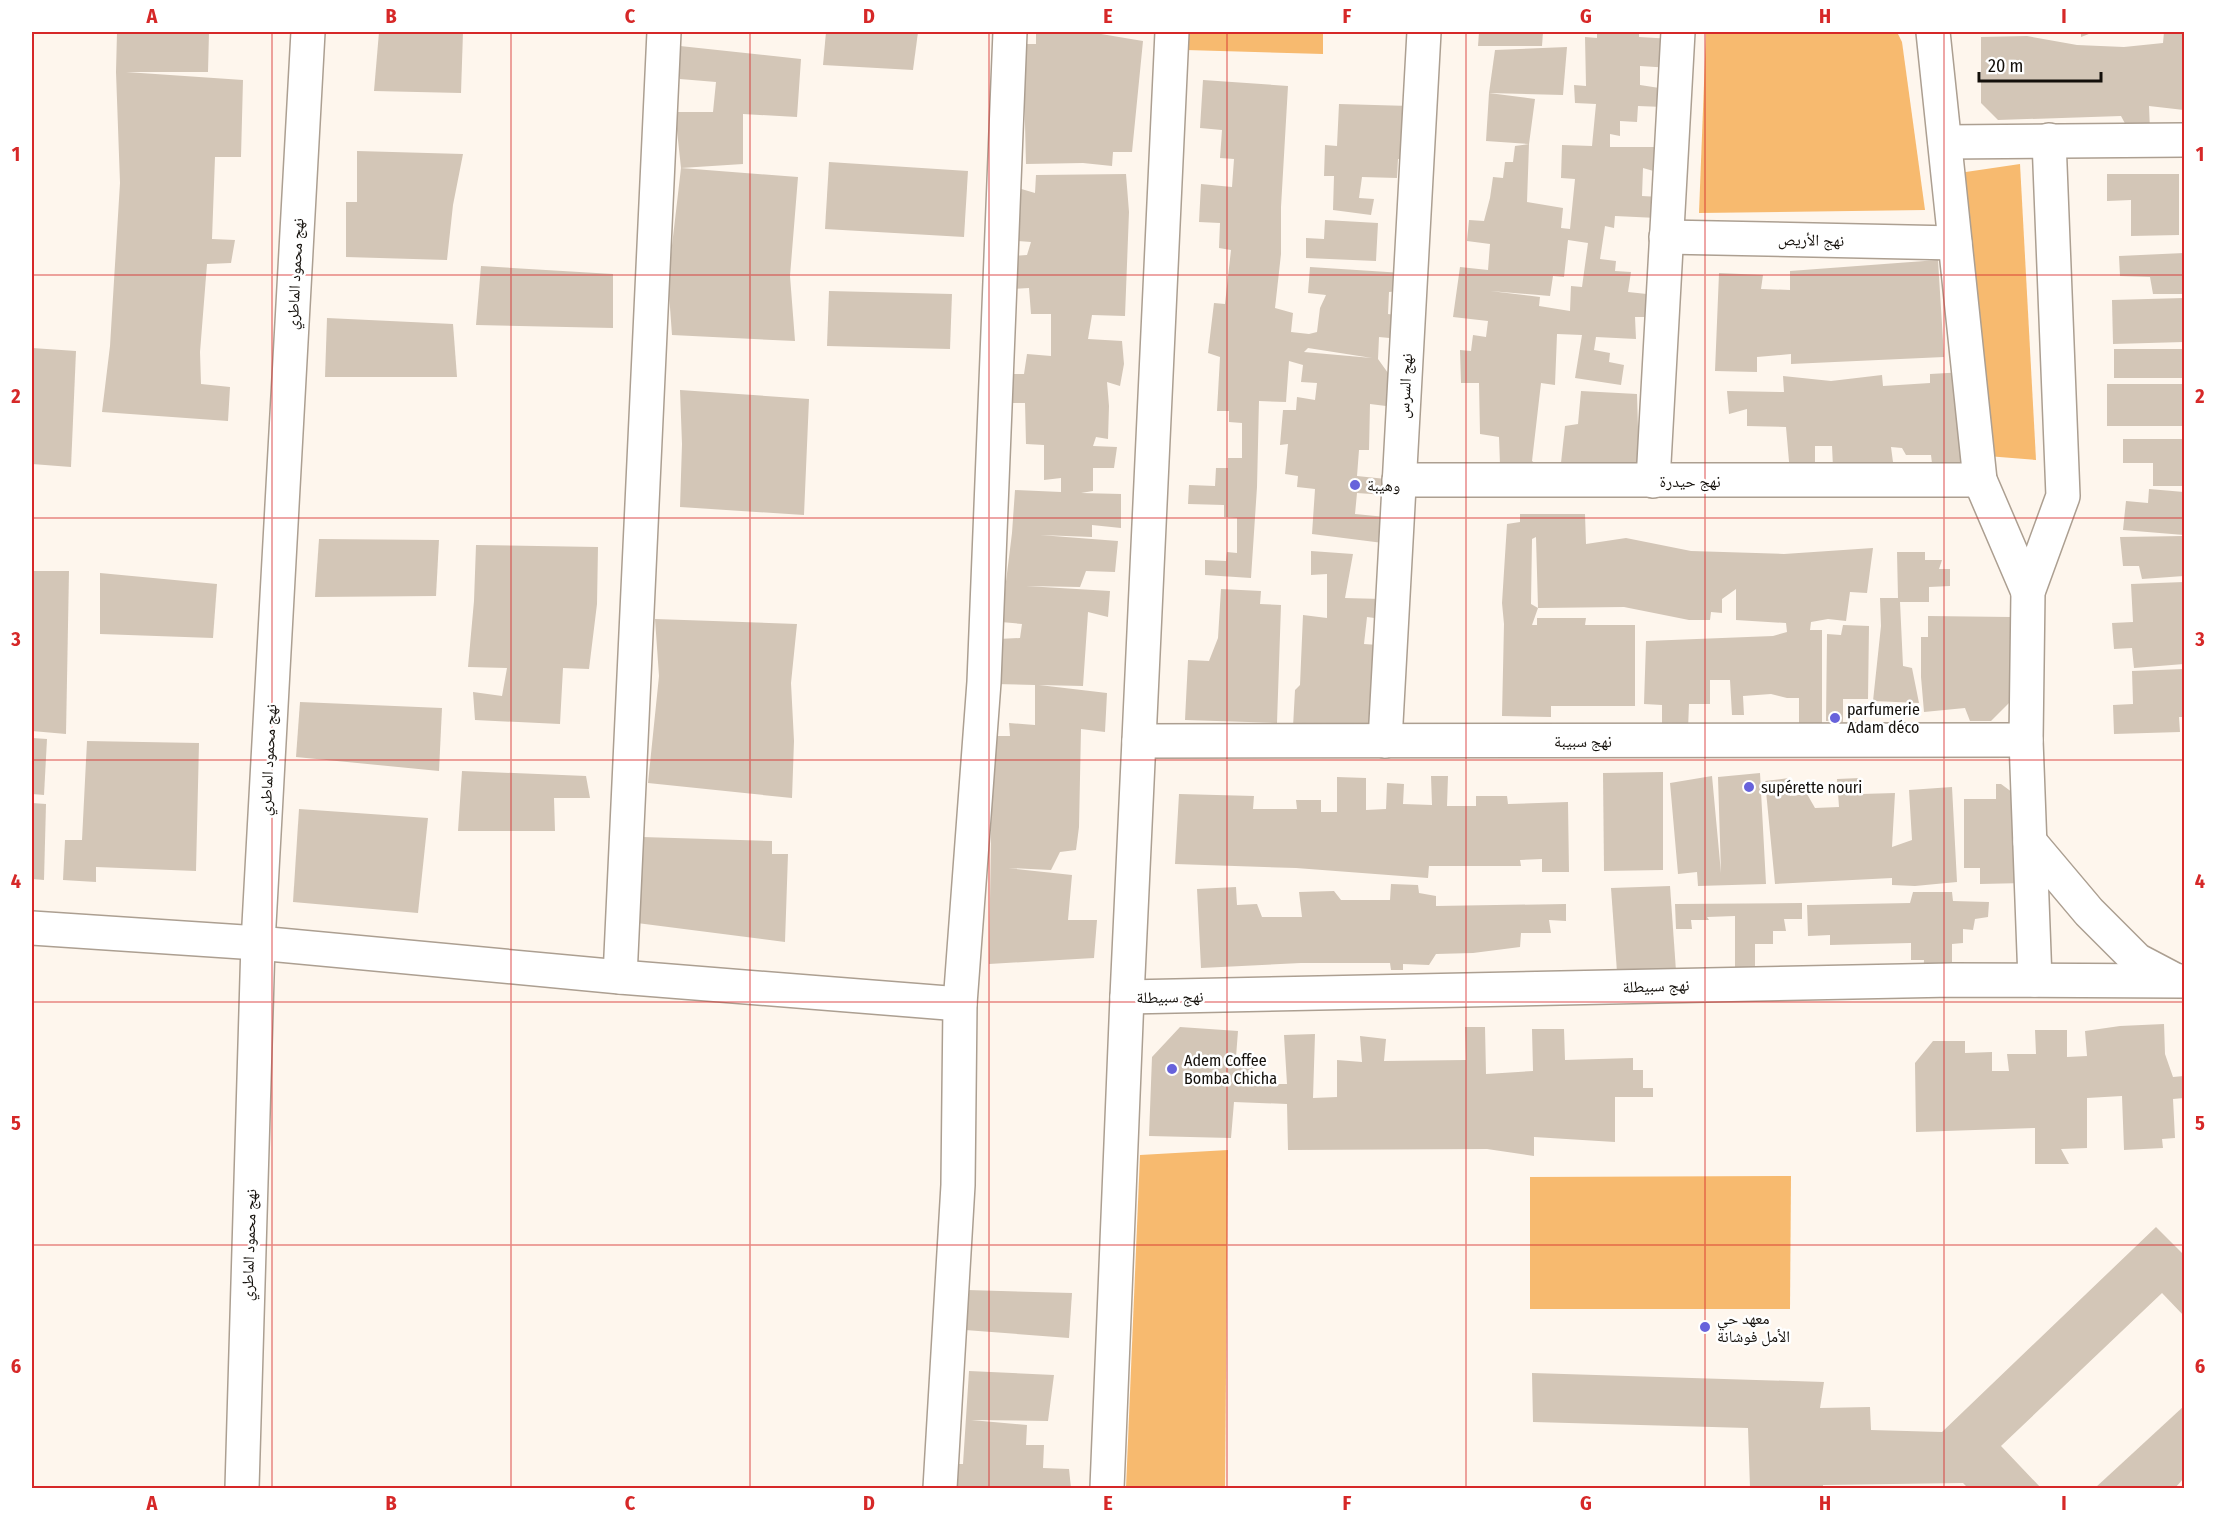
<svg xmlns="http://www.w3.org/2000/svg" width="2216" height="1520" font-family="'Fira Sans Condensed','Noto Naskh Arabic',sans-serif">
<rect width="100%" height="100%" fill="#fef6ed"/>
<g fill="#f7ba6f">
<path d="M1186,32H1323V54L1186,50Z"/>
<path d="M1706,32H1897L1902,42L1925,210L1699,213Z"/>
<path d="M2020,164L2036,460L1987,456L1959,173Z"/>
<path d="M1228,1150L1225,1488H1126L1140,1155Z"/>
<path d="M1791,1176L1790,1309H1530V1177Z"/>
</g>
<g fill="#d3c6b7" fill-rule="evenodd">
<path d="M117,32H209L208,72H126L243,80L241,157H215L212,239L235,240L231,263L207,264L200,352L201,384L230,387L228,421L102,412L110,346L120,183L116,72Z"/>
<path d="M379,32H463L461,93L374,91Z"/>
<path d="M826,32H918L913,70L823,65Z"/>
<path d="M1036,32H1089L1143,41L1132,152H1113L1112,166L1083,163L1026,164L1023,44H1036Z"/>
<path d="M1479,32H1543L1542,46H1478Z"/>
<path d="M1597,32H1639V37L1673,39L1671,68L1640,66V85L1666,89L1663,107L1638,106L1637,122L1620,121V136L1610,134V147H1660L1657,172L1643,168L1642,196L1660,197L1657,218L1615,216L1614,228L1605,226L1600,259L1616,261L1615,271L1631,272L1628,292L1656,295L1653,317H1635L1636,339L1596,337L1594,350L1610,353L1609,362L1624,365L1621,385L1575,378L1582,335L1557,334L1555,385L1541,383L1532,461L1540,467L1500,465L1499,437L1480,434L1479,383H1461L1460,350L1471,351L1473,335L1486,337L1488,321L1453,317L1460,267L1488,270L1490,244L1467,241L1469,220L1484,221L1490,198L1493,177L1503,178L1505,162H1513L1515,146L1529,144L1486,141L1489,93L1535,99L1529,144L1527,202L1563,208L1561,228L1570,229L1575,179L1561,178L1562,145L1592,146L1596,104L1575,103L1574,85L1586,86L1585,37L1597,38ZM1568,240L1588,243L1582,287L1571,286L1570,311L1539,306L1540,297L1490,291L1550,296L1553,276L1564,277Z"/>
<path d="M2081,32H2094L2081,37Z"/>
<path d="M2164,32H2184V110L2149,106L2150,131H2129L2121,116L1998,120L1981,103V37L2027,36L2077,45L2124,47L2163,43Z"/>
<path d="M680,46L801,59L797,117L743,114V164L681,168L675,112H713L716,82L680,79Z"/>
<path d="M1567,47L1563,95L1489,93L1495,50Z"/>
<path d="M1203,80L1288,86L1281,207V254L1275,308L1293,313L1291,332L1309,334L1317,332L1320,308L1326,295L1308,293L1310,267L1403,273L1401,291L1389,292L1388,314L1403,316L1400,339L1379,337L1378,359L1388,373L1386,406L1370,404L1369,450H1359L1357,476L1386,479L1385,495L1357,493L1355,514L1386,517L1383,543L1312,534L1315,489L1297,487L1298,476L1285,474L1288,444L1280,445L1283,410H1296L1297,397L1315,400L1317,383L1301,382L1303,365L1289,361L1286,402L1259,401L1257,487L1251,578L1205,575V560L1226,561L1227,552L1237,553V518L1224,517V505L1188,504L1189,485L1215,486L1216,468H1228V458H1242V423L1229,422V411H1217L1220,357L1208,353L1214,303L1225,304L1231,250L1219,248L1220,223L1199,222L1201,184L1232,187L1234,159L1220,158L1222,130L1200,128ZM1308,348L1372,358L1304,352Z"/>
<path d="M1339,104L1410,106L1408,160L1398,159L1397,178L1362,177L1359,198L1374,199L1371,215L1333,210L1334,176H1324L1325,145L1337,146Z"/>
<path d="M357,151L463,154L453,205L447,260L346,257V202H357Z"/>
<path d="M829,162L968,171L964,237L825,229Z"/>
<path d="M681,168L798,177L790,276L795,341L672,335L668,280Z"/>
<path d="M1126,174L1129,212L1125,316L1092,315L1088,339L1122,341L1124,364L1120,386L1107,382L1109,406L1108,439L1096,437L1093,446L1117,447L1114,468H1093V491L1081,493L1121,494V528L1092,525V537L1040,535L1118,541L1115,572L1086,571L1080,587L1026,586L1110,591L1108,617L1088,612L1083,686L1039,685L1107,693L1105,732L1081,729L1079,827L1076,850L1060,852L1051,870L1008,868L1072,875L1068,920H1097L1094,958L989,964L992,770L997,736H1010L1009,723L1035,725V685L995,684L998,639L1020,638L1022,624L1001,622L1012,533L1015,490L1061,492V478L1044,480V445L1026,444L1025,403H1009L1010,374H1024L1027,354L1051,356V314H1031L1029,288L1014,289L1012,256L1027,255L1031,242L1018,241V188L1035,193L1036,175Z"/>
<path d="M2107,174H2179V235L2131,236V200L2107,201Z"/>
<path d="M1325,220L1378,223L1376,261L1306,258V238L1324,239Z"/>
<path d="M2184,253V294H2153L2150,277L2120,276L2119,256Z"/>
<path d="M1938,260L1944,357L1791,364V354L1757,357V372L1715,371L1719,273L1763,275L1761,289L1790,290V271Z"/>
<path d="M481,266L613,274V328L476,325Z"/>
<path d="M829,291L952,294L950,349L827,346Z"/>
<path d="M2184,298V342L2113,344L2112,300Z"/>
<path d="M327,318L453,324L457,377H325Z"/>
<path d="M32,348L76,351L71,467L32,464Z"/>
<rect x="2114" y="349" width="70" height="29"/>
<path d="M1965,372L1972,468L1933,472L1931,455H1906L1902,448L1891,447L1893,462L1885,465L1833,467L1832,446H1815V473H1790L1786,427L1747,426V409L1729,414L1727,391L1784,392L1783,376L1831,381L1882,375L1883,386L1930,383V374Z"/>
<rect x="2107" y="384" width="77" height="42"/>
<path d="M680,390L809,399L804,515L680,507L682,444Z"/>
<path d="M1581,391L1637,394L1638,427L1649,431L1647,466L1560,472L1565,426L1578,424Z"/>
<path d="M2123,439H2184V486H2153V463H2123Z"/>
<path d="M2149,489L2184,492V535L2123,530L2126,501L2148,503Z"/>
<path d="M1520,514H1585L1586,544L1626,538L1691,551L1784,554L1873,548L1867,593L1850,592L1846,621L1828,619L1811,622L1810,630H1822V725H1799V698H1787L1771,694L1743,696L1744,715H1732L1730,680H1710V704H1689L1688,729H1662V705L1644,704L1646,641L1773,636L1787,632L1786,623L1736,620V589L1722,599V613L1711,612L1710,620H1689L1624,607L1538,608L1536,537L1532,539L1531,604L1538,608L1532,625H1537V618H1586L1585,625H1635V706H1551V717L1502,716L1504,624L1502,603L1507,524L1520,522Z"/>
<path d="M2184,536V576L2142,579L2139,566H2123L2120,537Z"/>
<path d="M319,539L439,540L436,596L315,597Z"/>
<path d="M476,545L598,547L597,604L589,669L563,668L560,724L475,720L473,692L502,696L507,668L468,667L474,601Z"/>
<path d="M1311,551L1353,554L1345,598L1382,599V619L1367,617L1364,644L1379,645L1380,731L1293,727L1295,690L1300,685L1303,615L1327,618V574L1311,575Z"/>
<path d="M1897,552H1925V560H1942L1939,569H1950V586L1929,587V602H1900L1903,666L1912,668L1919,703L1873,701L1881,626L1880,598H1898Z"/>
<path d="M32,571H69L66,734L32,731Z"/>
<path d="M100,573L217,584L213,638L100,634Z"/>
<path d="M2184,582V664L2134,668L2132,648L2114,649L2112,623L2133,622L2131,584Z"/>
<path d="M1221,589L1261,591L1260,604L1281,605L1277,723L1185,720L1188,660L1209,661L1218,638Z"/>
<path d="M1928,616L2011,617L2009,703L1991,721H1970L1965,708L1924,712L1921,677V637H1928Z"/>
<path d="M655,619L797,624L791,683L794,741L792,798L648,783L659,676Z"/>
<path d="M1843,625L1869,626L1868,699H1843V722L1826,721L1827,634L1841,635Z"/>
<path d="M2184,669V717H2179L2180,732L2114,734L2113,705L2133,704L2132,671Z"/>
<path d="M300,702L442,708L439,771L296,757Z"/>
<path d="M32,738L47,739L44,795L32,794Z"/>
<path d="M87,741L199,743L196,871L96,867V882L63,880L65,840H82Z"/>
<path d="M462,771L586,776L590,798H554L555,831H458Z"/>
<path d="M1663,772V870L1604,871L1603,773Z"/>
<path d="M1760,773L1766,884L1698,886L1697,872L1678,874L1670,783L1712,776L1721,873L1718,777Z"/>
<path d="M1431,776H1448L1447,806H1476V796H1507L1508,804L1568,802L1569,872H1542V859L1520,860L1521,866H1429L1428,878L1296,868L1175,864L1179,794L1254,796L1253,809H1297L1296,800H1321V812H1337V777L1366,778V810L1386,809L1387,783L1404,784L1403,804L1432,805Z"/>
<path d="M1789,778L1790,796L1807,794L1815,808L1839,807L1837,779L1860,778L1861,794L1895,793L1892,847L1912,840L1909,790L1952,787L1957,882L1915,886L1892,885V878L1775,884L1765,781Z"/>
<path d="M1996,784H2001L2024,801L2025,883L1980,884V868H1964V799H1996Z"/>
<path d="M32,803L46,804L44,880L32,879Z"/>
<path d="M299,809L428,818L418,913L293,902Z"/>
<path d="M642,837L772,841V854H788L785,942L637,923Z"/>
<path d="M1391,884L1418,885L1419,893L1436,896V906L1566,904V921L1549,920L1551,933H1521L1520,947L1473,953L1436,954L1429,965L1403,964V970H1391L1390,963H1301L1201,968L1197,889L1236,887L1237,905L1257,904L1262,917H1302L1299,892L1334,891L1341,900H1390Z"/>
<path d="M1670,886L1676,971L1618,986L1611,888Z"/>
<path d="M1913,892H1952L1953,901L1989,902L1988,917L1975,919L1973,930L1963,929V943L1952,944V980L1923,979L1924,960H1911V943L1830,945V935L1808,936L1807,905L1910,903Z"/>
<path d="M1802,903V919H1784L1786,931H1773V944H1755V969H1735V916L1707,917L1709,920H1691L1692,929H1676L1675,904Z"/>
<path d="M2164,1024L2165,1054L2173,1077L2184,1076V1098L2173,1099L2175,1138L2162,1139L2163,1148L2124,1150L2122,1096L2087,1098V1148L2061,1149L2069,1164H2035V1128L1916,1132L1915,1063L1933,1041H1965V1053L1992,1052V1071H2009L2007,1054H2036L2035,1030H2067V1057L2087,1056L2085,1031L2120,1026Z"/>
<path d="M1180,1027L1238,1031L1236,1057H1254L1253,1073L1263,1074V1084H1287L1284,1035L1315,1034L1313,1098L1337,1097V1060L1362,1062L1360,1036L1386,1039L1384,1061L1466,1060L1465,1027H1485L1486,1074L1533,1071L1532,1029H1564L1565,1060L1633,1058V1070H1643V1088H1653V1097H1615V1142L1534,1137V1156L1487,1149L1288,1150L1287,1104L1234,1102L1231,1138L1149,1136L1152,1057Z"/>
<path d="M2156,1227L2184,1255V1316L2162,1293L2001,1446L2041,1488H1968L1963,1483L1823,1485V1488H1750L1748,1428L1533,1422L1532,1373L1824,1382L1820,1408L1870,1407L1871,1430L1942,1432Z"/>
<path d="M967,1290L1072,1293L1069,1338L965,1330Z"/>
<path d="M969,1371L1054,1375L1048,1421L971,1420L1027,1425L1026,1445H1044L1043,1468L1069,1469L1071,1488H952L953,1464H963Z"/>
<path d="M2184,1406V1478L2175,1488H2095Z"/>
</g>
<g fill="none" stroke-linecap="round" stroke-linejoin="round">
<defs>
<g id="street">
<path d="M1933,32L1980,480L2028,592"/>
<path d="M1945,142L2184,140"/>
<path d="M1666,237L1955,243"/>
<path d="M1399,480H1980"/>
<path d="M1653,481L1678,32"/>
<path d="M1139,741L2026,740"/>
<path d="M1385,741L1424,32"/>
<path d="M2030,842L2089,912L2137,960L2175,980"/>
<path d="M32,928L258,943L620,977L960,1004"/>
<path d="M620,977L664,32"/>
<path d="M2035,980L2026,740L2028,592L2063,496L2049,140"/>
<path d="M1127,997L1952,980L2184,981"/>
<path d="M242,1488L258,943L308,32"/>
<path d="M940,1488L958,1185L960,1004L984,682L1010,32"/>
<path d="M1107,1488L1127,997L1172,32"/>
</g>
</defs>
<use href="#street" stroke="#ac9f91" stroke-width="36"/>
<use href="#street" stroke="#fff" stroke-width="33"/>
</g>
<path fill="none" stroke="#d62828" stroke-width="1.5" stroke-opacity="0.55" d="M272,32V1488M511,32V1488M750,32V1488M989,32V1488M1227,32V1488M1466,32V1488M1705,32V1488M1944,32V1488M32,275H2184M32,518H2184M32,760H2184M32,1002H2184M32,1245H2184"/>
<g fill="#6762db" stroke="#fff" stroke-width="2">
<circle cx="1355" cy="485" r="6"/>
<circle cx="1835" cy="718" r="6"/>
<circle cx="1749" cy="787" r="6"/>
<circle cx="1172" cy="1069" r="6"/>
<circle cx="1705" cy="1327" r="6"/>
</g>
<g text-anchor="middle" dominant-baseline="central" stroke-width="5" stroke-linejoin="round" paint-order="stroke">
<g font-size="16" fill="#130f0a" stroke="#fff">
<text transform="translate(1811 240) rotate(1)">نهج الأريص</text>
<text transform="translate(295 274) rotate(-87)">نهج محمود الماطري</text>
<text transform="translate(1405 386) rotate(-87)">نهج السرس</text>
<text x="1690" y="481">نهج حيدرة</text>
<text x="1583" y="741">نهج سبيبة</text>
<text transform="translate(268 760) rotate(-87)">نهج محمود الماطري</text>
<text transform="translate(1656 986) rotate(-2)">نهج سبيطلة</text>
<text transform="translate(1170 997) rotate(-1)">نهج سبيطلة</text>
<text transform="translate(249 1245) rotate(-88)">نهج محمود الماطري</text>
</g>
<g font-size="16" fill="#130f0a" stroke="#fff" text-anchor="start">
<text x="1367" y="485">وهيبة</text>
<text x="1847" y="709">parfumerie<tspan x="1847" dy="18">Adam déco</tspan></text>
<text x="1761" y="787">supérette nouri</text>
<text x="1184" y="1060">Adem Coffee<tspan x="1184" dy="18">Bomba Chicha</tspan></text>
<text x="1717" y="1318">معهد حي<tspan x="1717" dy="18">الأمل فوشانة</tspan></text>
</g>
</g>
<rect width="2216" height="1520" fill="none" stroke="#ffffff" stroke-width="66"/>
<path d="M1979 72v9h122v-9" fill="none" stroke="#130f0a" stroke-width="3"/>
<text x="1988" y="72" font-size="18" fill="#130f0a" stroke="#ffffff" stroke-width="4.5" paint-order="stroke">20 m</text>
<rect x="33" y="33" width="2150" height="1454" fill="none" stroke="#d62828" stroke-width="2"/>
<g font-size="20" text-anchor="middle" font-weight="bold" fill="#d62828">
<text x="152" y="23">A</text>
<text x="391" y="23">B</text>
<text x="630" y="23">C</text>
<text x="869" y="23">D</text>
<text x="1108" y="23">E</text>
<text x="1347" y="23">F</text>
<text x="1586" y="23">G</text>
<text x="1825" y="23">H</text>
<text x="2064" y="23">I</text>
<text x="16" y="161">1</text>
<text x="2200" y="161">1</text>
<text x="16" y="403">2</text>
<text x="2200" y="403">2</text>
<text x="16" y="646">3</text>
<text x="2200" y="646">3</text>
<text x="16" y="888">4</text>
<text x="2200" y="888">4</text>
<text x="16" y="1130">5</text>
<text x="2200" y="1130">5</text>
<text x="16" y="1373">6</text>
<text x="2200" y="1373">6</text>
<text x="152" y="1510">A</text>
<text x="391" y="1510">B</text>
<text x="630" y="1510">C</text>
<text x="869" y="1510">D</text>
<text x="1108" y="1510">E</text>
<text x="1347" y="1510">F</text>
<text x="1586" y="1510">G</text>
<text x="1825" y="1510">H</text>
<text x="2064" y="1510">I</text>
</g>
</svg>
